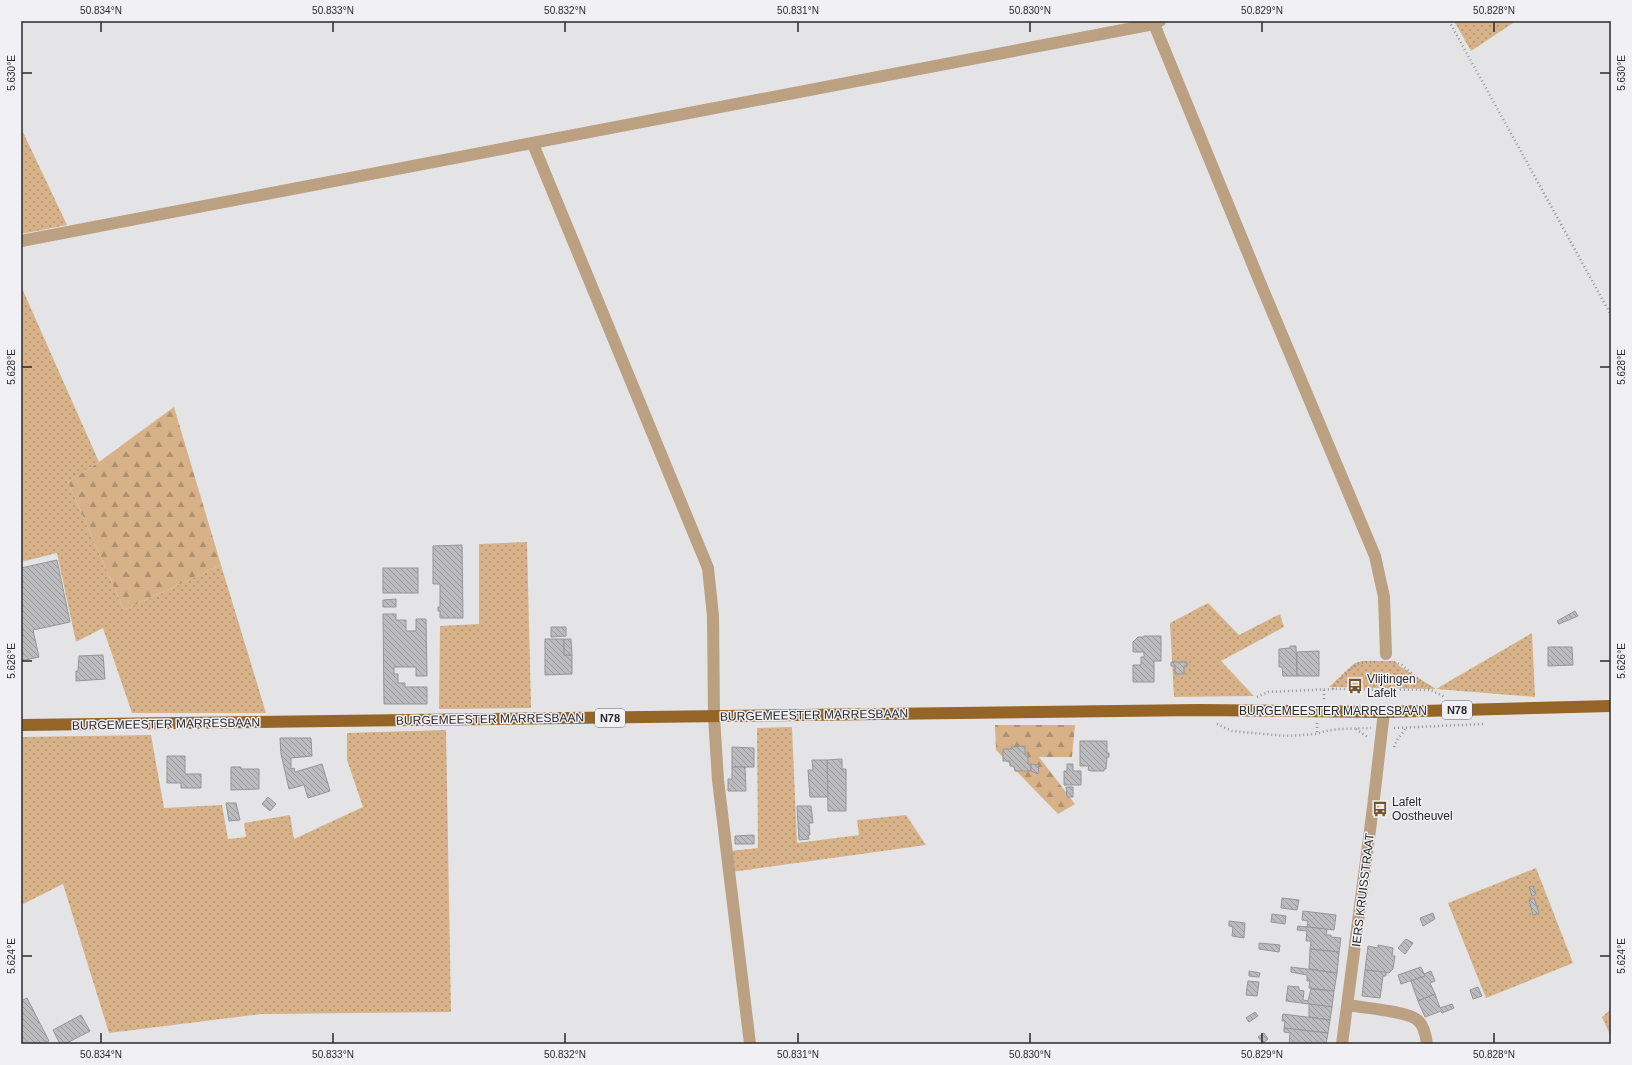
<svg xmlns="http://www.w3.org/2000/svg" width="1632" height="1065" font-family="Helvetica,sans-serif">
<defs>
<pattern id="grass-dots" width="8" height="8" patternUnits="userSpaceOnUse"><rect width="8" height="8" fill="#d7b288"/><path d="M2 2h.1M6 6h.1" fill="none" stroke="#af916f" stroke-width="1.8" stroke-linecap="round"/></pattern>
<pattern id="forest-firs" width="22" height="20" patternUnits="userSpaceOnUse"><rect width="22" height="20" fill="#d7b288"/><path d="M5 1l3.5 6h-7zM16 11l3.5 6h-7z" fill="#af916f"/></pattern>
<pattern id="building-back-hatch" width="6" height="6" patternUnits="userSpaceOnUse"><rect width="6" height="6" fill="#bcbcbf"/><path d="M-1 5l2 2M0 0l6 6M5-1l2 2" fill="none" stroke="#99999b"/></pattern>
</defs>
<rect width="100%" height="100%" fill="#e4e4e7"/>
<g fill="url(#grass-dots)">
<path d="M1454,21H1516L1471,51Z"/>
<path d="M21,128L67,225L21,234Z"/>
<path d="M21,286L99,462L68,482L124,610L221,565L266,713H132L103,628L76,642L57,553L21,562Z"/>
<path d="M527,542L531,708L439,709L440,626L479,624V544Z"/>
<path d="M1208,603L1239,635L1280,614L1284,627L1221,661L1254,696L1174,697L1170,623Z"/>
<path d="M1532,633L1535,697L1436,689L1329,687L1355,663L1362,661H1395L1398,665L1436,689Z"/>
<path d="M792,727L797,843L859,835L857,820L906,815L926,845L732,872L730,851L758,848L757,728Z"/>
<path d="M446,730L451,1012L261,1014L109,1033L63,884L21,905V737L151,735L164,808L222,805L228,839L246,837L244,823L290,815L294,839L363,807L347,760V733Z"/>
<path d="M1536,868L1573,963L1486,998L1448,903Z"/>
<path d="M1611,1009V1037L1602,1017Z"/>
</g>
<g fill="url(#forest-firs)">
<path d="M174,407L221,565L124,610L68,482L99,462Z"/>
<path d="M995,725H1075L1072,757H1039L1075,804L1058,814L996,750Z"/>
</g>
<g fill="url(#building-back-hatch)" stroke="#969699">
<path d="M462,545L463,618H440V611H438V607H440V584H433V546Z"/>
<path d="M57,560L70,622L33,630L39,657L21,661V568Z"/>
<rect x="383" y="568" width="35" height="25"/>
<path d="M396,599V607H383V600Z"/>
<path d="M1575,611L1578,616L1559,624L1557,621Z"/>
<path d="M383,614H396V620H406V631H416V619H426L427,676H416V667H394V674H398V683H405V687H427V704H384Z"/>
<path d="M551,627H566V636L551,637Z"/>
<path d="M1144,636H1161V661H1154V682H1133V665H1141V657H1144V652H1133V642L1138,637H1144Z"/>
<path d="M545,639H564V655H572V674L545,675Z"/>
<path d="M564,639H571L572,655H564Z"/>
<path d="M1290,646H1296L1297,676H1283L1282,667H1279V649L1290,648Z"/>
<path d="M1548,647H1572L1573,665L1548,666Z"/>
<path d="M1319,651V676H1297V652Z"/>
<path d="M103,655L105,679L76,681V671H78L79,656Z"/>
<path d="M1171,662H1187V666H1184V674H1175V666H1171Z"/>
<path d="M280,738H311L312,756L291,758V769L294,768L295,772L322,764L330,791L308,798L304,785L289,789L281,754Z"/>
<path d="M1080,741H1107V753H1109V757H1107L1106,769H1104V771H1091L1088,770L1089,766H1080Z"/>
<path d="M1025,746V754H1028V764H1031V771H1015L1014,766H1010V761H1003V749H1012L1011,747Z"/>
<path d="M732,747L754,748V767H732Z"/>
<path d="M167,756H185V774H201V788H181V783H167Z"/>
<path d="M842,759V769H846V811H828L827,760Z"/>
<path d="M812,760H827L828,797H810L808,770H813Z"/>
<path d="M1031,764L1039,765L1038,774L1031,771Z"/>
<path d="M1067,764H1073V771H1081V785H1064V771H1067Z"/>
<path d="M231,767H241V769H259V789L231,790Z"/>
<path d="M732,767H745L746,791H728V779H732Z"/>
<path d="M1066,787H1073V797H1067Z"/>
<path d="M268,797L276,804L270,811L262,804Z"/>
<path d="M226,803H236L240,820L229,821Z"/>
<path d="M797,806H811L813,823H809L810,835H808L809,839L799,840Z"/>
<path d="M754,835V844H735V836Z"/>
<path d="M1533,886L1536,894L1532,896L1529,887Z"/>
<path d="M1282,898L1299,900L1297,910L1281,908Z"/>
<path d="M1534,898L1539,913L1533,915L1529,900Z"/>
<path d="M1303,911L1336,915L1334,930L1307,927L1308,921L1302,920Z"/>
<path d="M1433,913L1435,919L1423,926L1420,918Z"/>
<path d="M1272,914L1286,916L1285,924L1271,922Z"/>
<path d="M1229,921L1245,923L1244,938L1232,936L1233,927L1229,926Z"/>
<path d="M1298,926L1327,929L1326,935H1331V937L1341,938L1339,952L1310,949L1311,941H1306L1307,931L1297,930Z"/>
<path d="M1406,939L1413,943L1405,954L1398,948Z"/>
<path d="M1259,943L1280,945L1279,952L1259,949Z"/>
<path d="M1378,945L1393,948L1392,956H1395L1393,969L1389,973L1365,970L1368,946L1378,948Z"/>
<path d="M1310,949L1339,952L1337,973L1309,969Z"/>
<path d="M1291,967L1337,973L1334,991L1309,988L1310,981H1307V975L1291,972Z"/>
<path d="M1421,967L1425,976L1401,984L1398,975Z"/>
<path d="M1365,970L1386,972V976H1383L1380,998L1362,996Z"/>
<path d="M1249,971L1260,973L1259,977L1249,976Z"/>
<path d="M1431,971L1435,981L1430,983L1435,994L1418,1001L1411,981L1425,976L1424,974Z"/>
<path d="M1248,981L1259,982L1257,996L1246,995Z"/>
<path d="M1288,986L1299,987V990L1304,991L1303,1000L1308,1001L1311,989L1334,991L1332,1007L1286,1001Z"/>
<path d="M1478,987L1482,996L1473,999L1470,990Z"/>
<path d="M1435,994L1440,1008L1452,1004L1454,1008L1442,1013L1441,1011L1425,1017L1418,1001Z"/>
<path d="M27,998L49,1041L43,1044H21V1001Z"/>
<path d="M1309,1004L1332,1007L1330,1020L1309,1017Z"/>
<path d="M1255,1012L1258,1016L1249,1022L1246,1018Z"/>
<path d="M1283,1014L1330,1020L1328,1033L1284,1028L1285,1021H1282Z"/>
<path d="M81,1015L90,1031L65,1044H60L53,1030Z"/>
<path d="M1284,1028L1328,1033L1326,1044H1289L1290,1033L1284,1032Z"/>
<path d="M1264,1033L1268,1039L1263,1043L1258,1037Z"/>
</g>
<g fill="none" stroke-linecap="round" stroke-linejoin="round">
<g stroke="#929294" stroke-width="2.5" stroke-dasharray="1 3" stroke-linecap="butt">
<path d="M1449,21L1611,315"/>
<path d="M1394,662L1402,665L1431,690"/>
<path d="M1333,689C1338,679 1349,667 1361,663C1365,662 1372,662 1377,662"/>
<path d="M1324,690V700"/>
<path d="M1257,697L1268,692L1333,689L1431,690L1445,697"/>
<path d="M1317,723V734"/>
<path d="M1217,724L1232,731L1286,736L1317,734L1325,731L1340,729L1371,728"/>
<path d="M1394,728L1483,724"/>
<path d="M1356,729L1366,736L1368,738"/>
<path d="M1394,747L1397,740L1406,728"/>
</g>
<g stroke="#bba082" stroke-width="12">
<path d="M1154,24L1259,280L1375,556L1384,597L1386,654"/>
<path d="M533,144L708,568L713,616L714,717L718,780L750,1044"/>
<path d="M21,241L1154,24L1160,21"/>
<path d="M1348,1005C1363,1008 1405,1011 1416,1019C1424,1024 1426,1036 1427,1044"/>
<path d="M1342,1044L1373,807L1384,712"/>
</g>
<path stroke="#956427" stroke-width="12" d="M21,725L1199,710L1384,712L1611,706"/>
</g>
<path fill="none" stroke="#2a2a2b" stroke-width="1.5" d="M101,22V32M333,22V32M565,22V32M798,22V32M1030,22V32M1262,22V32M1494,22V32M22,73H32M1600,73H1610M22,367H32M1600,367H1610M22,661H32M1600,661H1610M22,956H32M1600,956H1610M101,1033V1043M333,1033V1043M565,1033V1043M798,1033V1043M1030,1033V1043M1262,1033V1043M1494,1033V1043"/>
<defs>
<symbol id="bus-bare" viewBox="-9 -9 18 18"><path d="M-5-6H5V4H4V6H2V4H-2V6H-4V4H-5ZM-3.5-4V0h7V-4ZM-3.5 1.2v1.5H-2V1.2ZM2 1.2v1.5H3.5V1.2Z" fill="#75532b" stroke="#f1f1f5" stroke-width="2.5" paint-order="stroke"/></symbol>
</defs>
<g fill-rule="evenodd">
<use href="#bus-bare" x="1344" y="675" width="22" height="22"/>
<use href="#bus-bare" x="1369" y="798" width="22" height="22"/>
</g>
<g text-anchor="middle" dominant-baseline="central" stroke-width="3" stroke-linejoin="round" paint-order="stroke">
<g fill="#f1f1f5" stroke="#666668" stroke-width="1">
<rect x="1442" y="701" width="30" height="18" rx="3"/>
<rect x="595" y="709" width="30" height="18" rx="3"/>
</g>
<g font-size="11" font-weight="bold" fill="#2a2a2b">
<text x="1457" y="710">N78</text>
<text x="610" y="718">N78</text>
</g>
<g font-size="12" fill="#2a2a2b" stroke="#f1f1f5" text-anchor="start">
<text x="1367" y="679">Vlijtingen<tspan x="1367" dy="14">Lafelt</tspan></text>
<text x="1392" y="802">Lafelt<tspan x="1392" dy="14">Oostheuvel</tspan></text>
</g>
<g font-size="12" fill="#2a2a2b" stroke="#f1f1f5">
<text x="1333" y="711">BURGEMEESTER MARRESBAAN</text>
<text transform="translate(814 715) rotate(-1)">BURGEMEESTER MARRESBAAN</text>
<text transform="translate(490 719) rotate(-1)">BURGEMEESTER MARRESBAAN</text>
<text transform="translate(166 724) rotate(-1)">BURGEMEESTER MARRESBAAN</text>
<text transform="translate(1363 890) rotate(-83)">IERS KRUISSTRAAT</text>
</g>
</g>
<rect width="1632" height="1065" fill="none" stroke="#f1f1f5" stroke-width="44"/>
<rect x="22" y="22" width="1588" height="1021" fill="none" stroke="#2a2a2b" stroke-width="1.5"/>
<g font-size="10" text-anchor="middle" fill="#2a2a2b">
<text x="101" y="14">50.834°N</text>
<text x="333" y="14">50.833°N</text>
<text x="565" y="14">50.832°N</text>
<text x="798" y="14">50.831°N</text>
<text x="1030" y="14">50.830°N</text>
<text x="1262" y="14">50.829°N</text>
<text x="1494" y="14">50.828°N</text>
<text transform="translate(1621 73) rotate(-90)" y="4">5.630°E</text>
<text transform="translate(11 73) rotate(-90)" y="4">5.630°E</text>
<text transform="translate(1621 367) rotate(-90)" y="4">5.628°E</text>
<text transform="translate(11 367) rotate(-90)" y="4">5.628°E</text>
<text transform="translate(1621 661) rotate(-90)" y="4">5.626°E</text>
<text transform="translate(11 661) rotate(-90)" y="4">5.626°E</text>
<text transform="translate(1621 956) rotate(-90)" y="4">5.624°E</text>
<text transform="translate(11 956) rotate(-90)" y="4">5.624°E</text>
<text x="101" y="1058">50.834°N</text>
<text x="333" y="1058">50.833°N</text>
<text x="565" y="1058">50.832°N</text>
<text x="798" y="1058">50.831°N</text>
<text x="1030" y="1058">50.830°N</text>
<text x="1262" y="1058">50.829°N</text>
<text x="1494" y="1058">50.828°N</text>
</g>
</svg>
